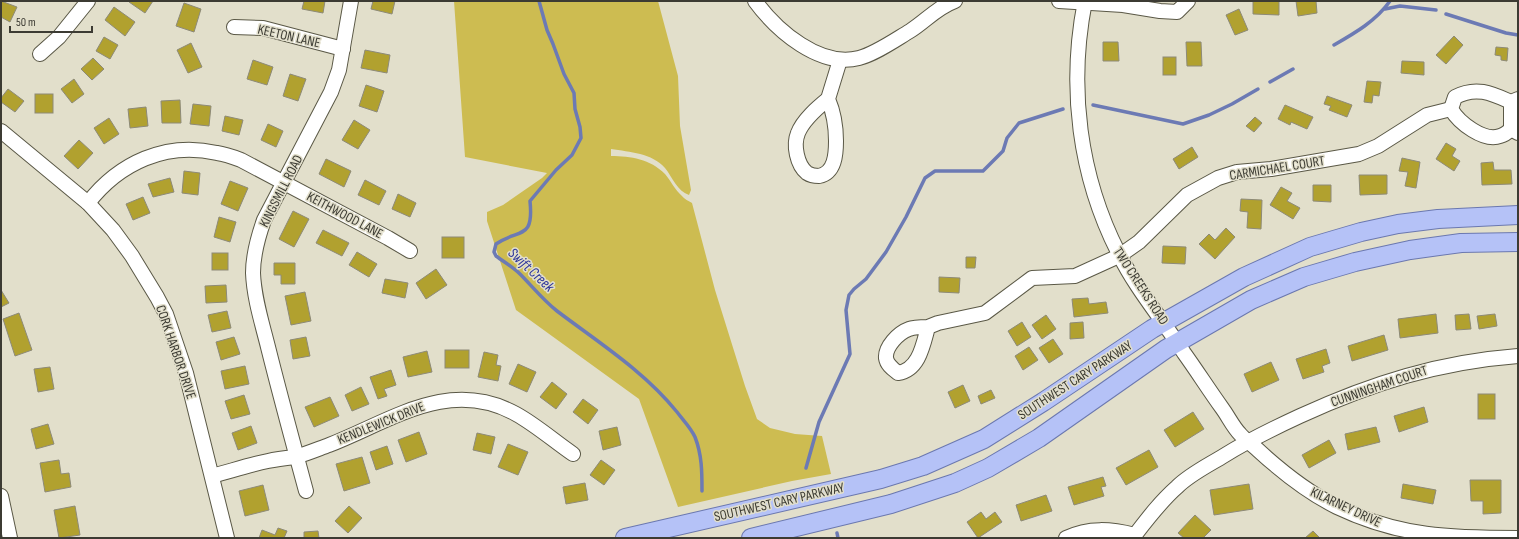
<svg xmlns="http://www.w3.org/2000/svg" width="1519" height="539" font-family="'Sofia Sans Condensed',sans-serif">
<rect width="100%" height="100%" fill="#e2dfcb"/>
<path fill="#cdbc51" d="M454,1H658L678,76L680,126L691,190L689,195C677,191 673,178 665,168C652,153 630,152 611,149V156C631,156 650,159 665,174C671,181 675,190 682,196C684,199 689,201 692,203L715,290L745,386L757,419L770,428L795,434L822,436L831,474L792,481L678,507L639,399L516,310L487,221V212L503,205L542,178L547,173L465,157Z"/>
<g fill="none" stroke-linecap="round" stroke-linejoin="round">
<g stroke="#6c7ab4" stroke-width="3.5">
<path d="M539,1L547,30L553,44L564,74L574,93L575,109L580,127L581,138L572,155L556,170L530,201C534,241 519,228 496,244L494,252L496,256C504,262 513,267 520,274C532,286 543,300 557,311C598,342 644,371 677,412C683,420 691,428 695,437C702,455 702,472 702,491"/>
<path d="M1385,9L1400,6L1436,10"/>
<path d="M1446,14L1506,33L1518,35"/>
<path d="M1334,45C1355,33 1376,21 1390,1"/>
<path d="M1270,82L1293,69"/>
<path d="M1093,105L1183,124L1209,115L1232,104L1258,89"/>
<path d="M806,468L819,422L850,354L846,310L849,295L854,289L866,279L886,252L906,217L925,178L935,171H983L1003,151L1007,138L1019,123L1063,109"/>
<path d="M837,533L838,538"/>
</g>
</g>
<g fill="#b1a12f" stroke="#8d8a78">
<path d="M1,1L17,7L10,22L1,17Z"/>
<path d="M130,1H153L145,13L129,2Z"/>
<path d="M304,1H325L323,13L302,9Z"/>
<path d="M373,1H395L392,14L371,9Z"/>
<path d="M1253,1H1279V15L1253,14Z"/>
<path d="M1296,1H1316L1317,13L1298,16Z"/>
<path d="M184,3L201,9L194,32L176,26Z"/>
<path d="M114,7L135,22L125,36L105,20Z"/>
<path d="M1239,9L1248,30L1235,35L1226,15Z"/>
<path d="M1454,36L1463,45L1446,64L1436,55Z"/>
<path d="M104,37L118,45L110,59L96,51Z"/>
<path d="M1103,42H1118L1119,61H1103Z"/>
<path d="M1186,42H1201L1202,66H1187Z"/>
<path d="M191,43L202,67L188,73L177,50Z"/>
<path d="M1496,47L1508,48L1507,61L1501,60V56L1495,55Z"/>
<path d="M365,50L390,55L387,73L361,68Z"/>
<rect x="1163" y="57" width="13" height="18"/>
<path d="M93,58L104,69L92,80L81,69Z"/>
<path d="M253,60L273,67L267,85L247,79Z"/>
<path d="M1402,61L1424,62V75L1401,73Z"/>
<path d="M290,74L306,79L298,101L283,96Z"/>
<path d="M74,79L84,94L72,103L61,89Z"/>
<path d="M1367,81L1381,82L1379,96L1373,95L1372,103L1364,102Z"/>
<path d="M366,85L384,91L377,112L359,106Z"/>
<path d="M8,89L24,101L15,112L1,102V98Z"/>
<rect x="35" y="94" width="18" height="19"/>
<path d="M1327,96L1352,105L1347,117L1329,110L1331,106L1324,104Z"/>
<path d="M180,100L181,123H162L161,101Z"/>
<path d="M193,104L211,106L209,126L190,124Z"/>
<path d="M1285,105L1313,117L1307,129L1291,122L1290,125L1278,119Z"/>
<path d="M146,107L148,126L130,128L128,109Z"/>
<path d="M225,116L243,120L239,135L222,131Z"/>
<path d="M1255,117L1262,123L1254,132L1246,126Z"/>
<path d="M109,118L119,134L104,144L94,128Z"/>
<path d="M354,120L370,130L358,149L342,140Z"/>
<path d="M268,124L283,131L276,147L261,140Z"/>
<path d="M79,140L93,153L78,169L64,156Z"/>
<path d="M1446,143L1456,149L1452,156L1460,161L1454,171L1436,159Z"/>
<path d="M1192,147L1198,157L1179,169L1173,159Z"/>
<path d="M1402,158L1420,162L1416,188L1405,186L1408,172L1399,171Z"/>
<path d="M326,159L351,171L344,187L319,174Z"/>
<path d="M1493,162L1494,170H1511L1512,184L1482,185L1481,163Z"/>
<path d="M184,171L200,173L198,195L182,193Z"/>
<path d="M1359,175H1387V194L1360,195Z"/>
<path d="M170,178L174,192L153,197L148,184Z"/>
<path d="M365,180L386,191L379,205L358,195Z"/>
<path d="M230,181L248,188L238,211L221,204Z"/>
<path d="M1313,185H1331V202L1313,201Z"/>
<path d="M1281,187L1292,193L1287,201L1300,208L1293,219L1270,205Z"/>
<path d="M398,194L416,203L410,217L392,209Z"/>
<path d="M143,197L150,213L133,220L126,204Z"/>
<path d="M1241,199L1262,200L1261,229L1247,228L1248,212L1240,211Z"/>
<path d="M293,211L309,219L294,247L279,239Z"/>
<path d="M219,217L236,222L230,242L214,237Z"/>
<path d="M1226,228L1235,237L1215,259L1199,244L1209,234L1215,240Z"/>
<path d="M323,230L349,243L342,256L316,243Z"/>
<rect x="442" y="237" width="22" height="21"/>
<path d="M1163,246L1186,247L1185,264L1162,263Z"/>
<path d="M357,252L377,264L369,277L349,265Z"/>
<rect x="212" y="253" width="16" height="17"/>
<path d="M966,257H976L975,268H966Z"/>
<path d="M274,263H295V284H281V275H274Z"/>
<path d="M436,269L447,285L426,299L416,283Z"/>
<path d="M939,277L960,278L959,293L939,292Z"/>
<path d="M385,279L408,283L405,298L382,293Z"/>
<path d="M226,285L227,302L206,303L205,286Z"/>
<path d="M1,290L9,303L1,307Z"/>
<path d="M305,292L311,321L291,325L285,296Z"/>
<path d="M1088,298L1089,304L1106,302L1108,313L1074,317L1072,299Z"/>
<path d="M227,311L231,328L212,332L208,315Z"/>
<path d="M19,313L32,350L15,356L3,319Z"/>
<path d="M1436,314L1438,333L1400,338L1398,319Z"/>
<path d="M1469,314L1471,329L1456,330L1455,315Z"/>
<path d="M1495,314L1497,326L1479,329L1477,316Z"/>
<path d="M1046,315L1056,329L1042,339L1032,325Z"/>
<path d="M1022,322L1031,337L1017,346L1008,331Z"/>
<path d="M1083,322L1084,338L1070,339V323Z"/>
<path d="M1384,335L1388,350L1352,361L1348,346Z"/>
<path d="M234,337L240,354L221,360L216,342Z"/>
<path d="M306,337L310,356L293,359L290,340Z"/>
<path d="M1053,339L1063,354L1049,363L1039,348Z"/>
<path d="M1029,347L1038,360L1023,370L1015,356Z"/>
<path d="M1326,349L1330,363L1322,366L1324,372L1303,379L1296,359Z"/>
<rect x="445" y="350" width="24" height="18"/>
<path d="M427,351L432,372L408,377L403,357Z"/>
<path d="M484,352L498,355L496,365L501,366L498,381L478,377Z"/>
<path d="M1271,362L1279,380L1252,392L1244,374Z"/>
<path d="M518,364L536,372L527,392L509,384Z"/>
<path d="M245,366L249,384L225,389L221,371Z"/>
<path d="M50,367L54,389L38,392L34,369Z"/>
<path d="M391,370L396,385L384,389L387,396L378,399L370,377Z"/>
<path d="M552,382L567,394L556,409L540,397Z"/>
<path d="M963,385L970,401L955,408L948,392Z"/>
<path d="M361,387L369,404L352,411L345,395Z"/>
<path d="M991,390L995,398L981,404L978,396Z"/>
<rect x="1478" y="394" width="17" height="25"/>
<path d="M244,395L250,414L231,419L225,401Z"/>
<path d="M330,397L339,416L314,427L305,407Z"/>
<path d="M583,399L598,410L588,424L573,412Z"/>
<path d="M1424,407L1428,422L1399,432L1394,416Z"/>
<path d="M1193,412L1204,429L1175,447L1164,430Z"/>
<path d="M48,424L54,444L36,449L31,429Z"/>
<path d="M251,426L257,443L238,450L232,433Z"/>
<path d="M617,427L621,445L603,450L599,431Z"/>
<path d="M1376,427L1380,442L1348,450L1345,434Z"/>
<path d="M419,432L427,454L406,462L398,440Z"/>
<path d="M477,433L495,437L491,454L473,450Z"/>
<path d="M1329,440L1336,453L1309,468L1302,455Z"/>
<path d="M508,444L528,452L518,475L498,467Z"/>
<path d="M387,446L393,464L376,470L370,452Z"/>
<path d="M1149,450L1158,467L1126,485L1116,468Z"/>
<path d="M362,457L370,483L344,491L336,464Z"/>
<path d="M59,460L61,474L69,473L71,487L45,492L40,463Z"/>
<path d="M601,460L615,470L604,485L590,475Z"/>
<path d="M1103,477L1106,486L1101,487L1104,496L1074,505L1068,487Z"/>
<path d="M1470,480H1501V513L1483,514V501H1471Z"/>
<path d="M585,483L588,500L566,504L563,487Z"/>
<path d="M1249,484L1253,509L1214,515L1210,490Z"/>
<path d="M1403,484L1436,490L1433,504L1401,498Z"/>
<path d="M263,485L269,510L245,516L239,491Z"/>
<path d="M1046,495L1052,511L1021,521L1016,505Z"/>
<path d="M75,506L80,535L59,538L54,510Z"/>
<path d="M349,506L362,518L348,533L335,521Z"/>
<path d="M981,512L986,519L995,512L1002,522L978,538L967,522Z"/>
<path d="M1195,515L1211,530L1203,538H1184L1178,533Z"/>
<path d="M278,528L287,531L284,538H259L262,530L275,535Z"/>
<path d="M318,531L319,538H304V532Z"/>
<path d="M1313,531L1320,538H1305Z"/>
</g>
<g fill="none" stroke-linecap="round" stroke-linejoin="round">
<defs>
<g id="minor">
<path d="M755,1C777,31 820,68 859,58C875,54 895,40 910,31C926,21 936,8 955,1"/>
<path d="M1059,1L1123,5L1160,11L1177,12L1188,1"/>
<path d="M1085,1C1068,87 1079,176 1119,254C1136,289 1163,320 1184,353C1197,371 1209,390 1222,408C1228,416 1233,427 1240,434C1245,440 1252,444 1258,450C1282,472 1307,492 1337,507C1400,537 1451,538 1518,538"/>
<path d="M234,27L263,28L343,49"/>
<path d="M40,54L59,37L88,1"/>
<path d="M828,99C817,108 803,120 798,133C793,145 797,165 807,173C810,175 816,176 819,176C835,173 836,154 836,141C836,126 834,113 828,99L840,60"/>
<path d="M1518,99L1511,102C1491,93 1476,86 1455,97L1451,109C1459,123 1484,142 1500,136C1504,135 1508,132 1511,129L1518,133"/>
<path d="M1511,102V129"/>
<path d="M1,131L88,203L113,230L132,256L157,297L166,314L186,373L227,538"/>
<path d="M88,203C119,163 166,141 217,153C225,154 233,157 241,160L388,238L410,251"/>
<path d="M928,327C921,327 914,327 909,329C898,333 885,347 886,358C887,365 893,369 898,373C919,370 923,345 928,327L938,323L985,313L1032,278L1075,276L1119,256L1139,242L1187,195L1218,178L1237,172L1271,169L1359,154L1378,146L1427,115L1451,109"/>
<path d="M212,476C231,471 249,465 268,461C277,459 286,458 295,457C306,454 318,449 329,445C391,421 449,377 516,414C536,425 554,441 573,454"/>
<path d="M306,491C293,443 280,395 268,347C262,323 254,298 253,273C253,254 258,237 264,220L331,92L339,70L351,1"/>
<path d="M1,496L10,538"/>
<path d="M1066,538C1089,527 1111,529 1135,535"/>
<path d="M1134,538L1135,535C1148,518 1161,501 1177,487C1190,474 1209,465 1225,455C1249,440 1274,428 1300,416C1372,383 1439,362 1518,356"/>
</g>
<g id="major">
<path d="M625,538L881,479L923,466L984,439L1043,402L1152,329L1244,277L1310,247L1361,232L1398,224L1438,219L1518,215"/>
<path d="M751,538L891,504L955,483L988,468L1039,438L1166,349L1251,300L1304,277L1355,262L1410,250L1461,243L1518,242"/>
</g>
</defs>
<use href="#minor" stroke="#5a5846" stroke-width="16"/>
<use href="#major" stroke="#6b78af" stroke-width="20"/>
<use href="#minor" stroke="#fff" stroke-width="14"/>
<use href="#major" stroke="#b5c2f7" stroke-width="18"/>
</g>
<g text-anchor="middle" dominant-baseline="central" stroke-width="3" stroke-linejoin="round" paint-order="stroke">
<g font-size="14" fill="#3c3b33" stroke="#e2dfcb">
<text transform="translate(289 36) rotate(13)">KEETON LANE</text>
<text transform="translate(1277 168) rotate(-9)">CARMICHAEL COURT</text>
<text transform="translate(281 191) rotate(-63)">KINGSMILL ROAD</text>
<text transform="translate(345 215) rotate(28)">KEITHWOOD LANE</text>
<text transform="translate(1141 286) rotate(57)">TWO CREEKS ROAD</text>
<text transform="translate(176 352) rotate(71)">CORK HARBOR DRIVE</text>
<text transform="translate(1075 380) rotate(-33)">SOUTHWEST CARY PARKWAY</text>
<text transform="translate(1379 386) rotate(-19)">CUNNINGHAM COURT</text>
<text transform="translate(381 423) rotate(-22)">KENDLEWICK DRIVE</text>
<text transform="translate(779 502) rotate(-13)">SOUTHWEST CARY PARKWAY</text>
<text transform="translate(1346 507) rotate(25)">KILARNEY DRIVE</text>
</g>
<g font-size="15" font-style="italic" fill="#2f379b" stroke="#e2dfcb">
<text transform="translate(531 270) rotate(43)">Swift Creek</text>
</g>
</g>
<rect width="1519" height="539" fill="none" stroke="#3c3b33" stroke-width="4"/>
<path d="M10 26v6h82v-6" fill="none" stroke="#3c3b33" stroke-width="2"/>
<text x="16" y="26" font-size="12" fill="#3c3b33" stroke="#e2dfcb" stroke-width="3" paint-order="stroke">50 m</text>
</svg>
